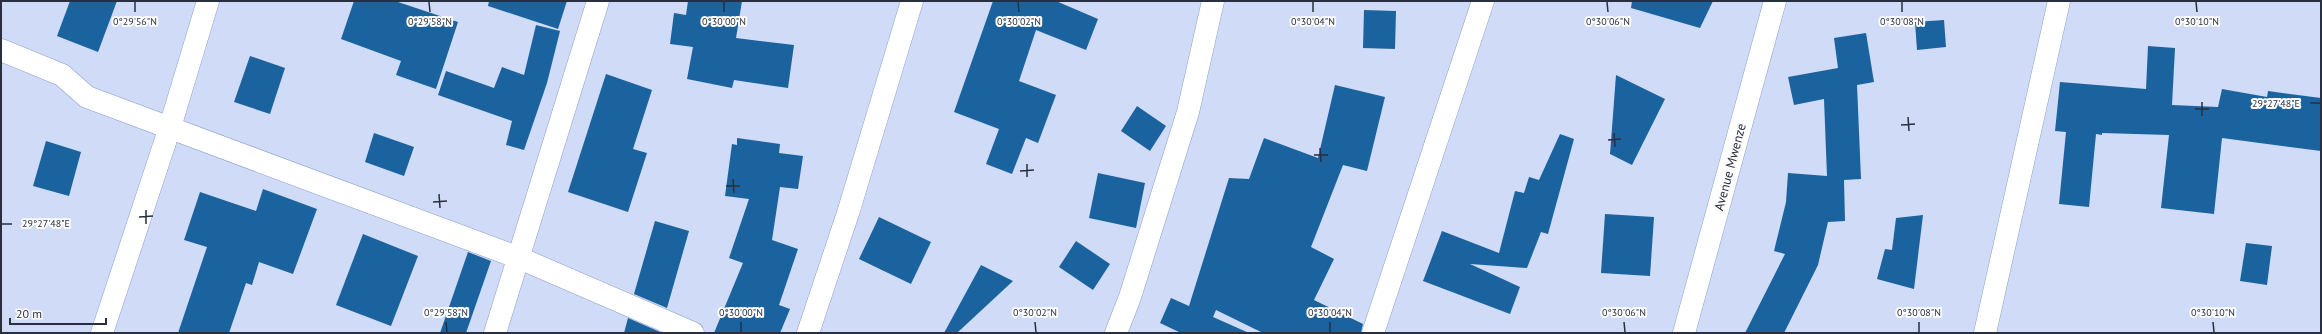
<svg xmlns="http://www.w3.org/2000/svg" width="2322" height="334" font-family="'PT Sans',sans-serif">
<rect width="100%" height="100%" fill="#cfdbf7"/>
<g fill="#1b639e">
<path d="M70,1H117L98,52L57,36Z"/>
<path d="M354,1H395L458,22L436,89L396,75L401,61L341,39Z"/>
<path d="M489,1H567L558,29L488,6Z"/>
<path d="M688,1H742L736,38L794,45L788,88L734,80L732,88L687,79L693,47L670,44L674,13L686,15Z"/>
<path d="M993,1H1056L1098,19L1086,50L1036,30L1019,81L1056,95L1038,143L1026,138L1012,174L986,164L999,129L954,112Z"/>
<path d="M1632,1H1713L1700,28L1631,8Z"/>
<path d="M1364,10L1396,11L1395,49L1363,48Z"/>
<path d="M1944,20L1946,47L1917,50L1915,22Z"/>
<path d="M536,25L560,31L547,83L524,150L506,145L512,121L438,95L446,71L494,88L502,67L524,75Z"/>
<path d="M1866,33L1874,82L1857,85L1861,179L1844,180L1845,221L1828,222L1818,265L1784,333H1745L1785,254L1774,251L1786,202L1788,173L1827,176L1824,99L1794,105L1788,77L1838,68L1834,38Z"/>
<path d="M2148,46L2175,48L2172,105L2218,107L2222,89L2267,97L2268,91L2321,98V151L2222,138L2214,214L2161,208L2169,135L2102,133V135L2096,134L2089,207L2059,204L2066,132L2055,131L2060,82L2146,89Z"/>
<path d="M250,56L285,68L270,114L234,102Z"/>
<path d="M606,74L652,90L633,149L647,153L628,212L568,192Z"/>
<path d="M1616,75L1665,99L1632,165L1610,154Z"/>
<path d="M1335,85L1385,97L1367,171L1343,165L1311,247L1334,259L1314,300L1363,324L1361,333H1263L1216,310L1213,317L1249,333H1181L1160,323L1171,298L1189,306L1229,178L1249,179L1264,138L1318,158Z"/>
<path d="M1137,106L1166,126L1150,151L1121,131Z"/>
<path d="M374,133L414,147L404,176L365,162Z"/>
<path d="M1560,134L1574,139L1548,234L1541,232L1527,268L1470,264L1520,287L1510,314L1423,281L1442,231L1499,253L1515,191L1524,193L1529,177L1539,180Z"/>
<path d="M737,138L780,144L779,153L803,156L798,189L780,187L772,240L798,249L779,305L790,309L780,333H714L743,263L729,258L749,199L725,196L732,144L737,145Z"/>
<path d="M46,141L81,152L69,196L33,186Z"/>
<path d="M1098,173L1145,183L1136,228L1089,218Z"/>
<path d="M263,189L317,209L293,274L259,262L252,285L246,283L229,333H178L207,247L184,240L200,192L256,211Z"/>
<path d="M1605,214L1654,217L1650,276L1601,273Z"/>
<path d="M1923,215L1914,289L1877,279L1885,249L1892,250L1896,218Z"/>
<path d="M879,217L931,242L911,284L859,259Z"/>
<path d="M655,221L689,231L667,308L634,294Z"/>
<path d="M363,234L418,256L391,326L336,305Z"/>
<path d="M1076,241L1110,264L1093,290L1059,267Z"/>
<path d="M2246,243L2272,246L2267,285L2240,281Z"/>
<path d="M468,252L491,261L466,333H440Z"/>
<path d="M981,265L1013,281L957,333H944Z"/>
<path d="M628,318L660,332V333H624Z"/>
</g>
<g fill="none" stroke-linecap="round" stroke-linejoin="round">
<defs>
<g id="minor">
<path d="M1,50L62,75L87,97L517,257L693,333"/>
<path d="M102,333L170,127L208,1"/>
<path d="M808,333L849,210L912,1"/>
<path d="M1116,333L1130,297L1188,112L1213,1"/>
<path d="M1373,333L1483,1"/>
<path d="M1985,333L2059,1"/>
</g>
<g id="tertiary">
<path d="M495,333L598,1"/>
<path d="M1684,333L1775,1"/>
</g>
</defs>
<use href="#minor" stroke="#8d9fcb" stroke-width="23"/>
<use href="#tertiary" stroke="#8d9fcb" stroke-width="23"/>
<use href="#minor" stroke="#fff" stroke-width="22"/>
<use href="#tertiary" stroke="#fff" stroke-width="22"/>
</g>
<path fill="none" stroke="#282f40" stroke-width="1.5" d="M135,2V12M429,2L430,12M724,2V12M1018,2L1019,12M1313,2V12M1607,2L1608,12M1902,2V12M2196,2L2197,12M2202,102V116M2310,103H2320M2195,109H2209M1908,117L1909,131M1901,125L1915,124M1614,133L1615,147M1608,140L1621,139M1320,148L1321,162M1314,155H1328M1027,164V177M1020,171L1034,170M733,179L734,193M726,186H740M439,194L440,208M433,202L447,201M146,210V224M139,217L153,216M2,224H12M446,322L447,332M741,322V332M1035,322L1036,332M1330,322V332M1624,322L1625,332M1919,322V332M2213,322L2214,332"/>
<g text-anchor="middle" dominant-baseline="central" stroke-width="4" stroke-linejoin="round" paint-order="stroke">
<g font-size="13" fill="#282f40" stroke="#fcfcfc">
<text transform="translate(1730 167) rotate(-75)">Avenue Mwenze</text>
</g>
</g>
<g font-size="10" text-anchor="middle" fill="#282f40" stroke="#fcfcfc" stroke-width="4" stroke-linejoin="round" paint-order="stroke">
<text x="135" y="25">0°29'56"N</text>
<text x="430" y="25">0°29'58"N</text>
<text x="724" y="25">0°30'00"N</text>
<text x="1019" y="25">0°30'02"N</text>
<text x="1313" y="25">0°30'04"N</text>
<text x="1608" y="25">0°30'06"N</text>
<text x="1902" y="25">0°30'08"N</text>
<text x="2197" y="25">0°30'10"N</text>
<text x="2276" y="107">29°27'48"E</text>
<text x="46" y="227">29°27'48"E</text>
<text x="446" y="316">0°29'58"N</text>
<text x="741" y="316">0°30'00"N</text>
<text x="1035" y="316">0°30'02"N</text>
<text x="1330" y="316">0°30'04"N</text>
<text x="1624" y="316">0°30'06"N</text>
<text x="1919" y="316">0°30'08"N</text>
<text x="2213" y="316">0°30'10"N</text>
</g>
<rect width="2322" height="334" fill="none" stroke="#282f40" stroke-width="4"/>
<path d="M10 318v6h96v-6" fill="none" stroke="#282f40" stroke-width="2"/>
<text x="16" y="318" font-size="12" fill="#282f40" stroke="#fcfcfc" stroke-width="3" paint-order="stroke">20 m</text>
</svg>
